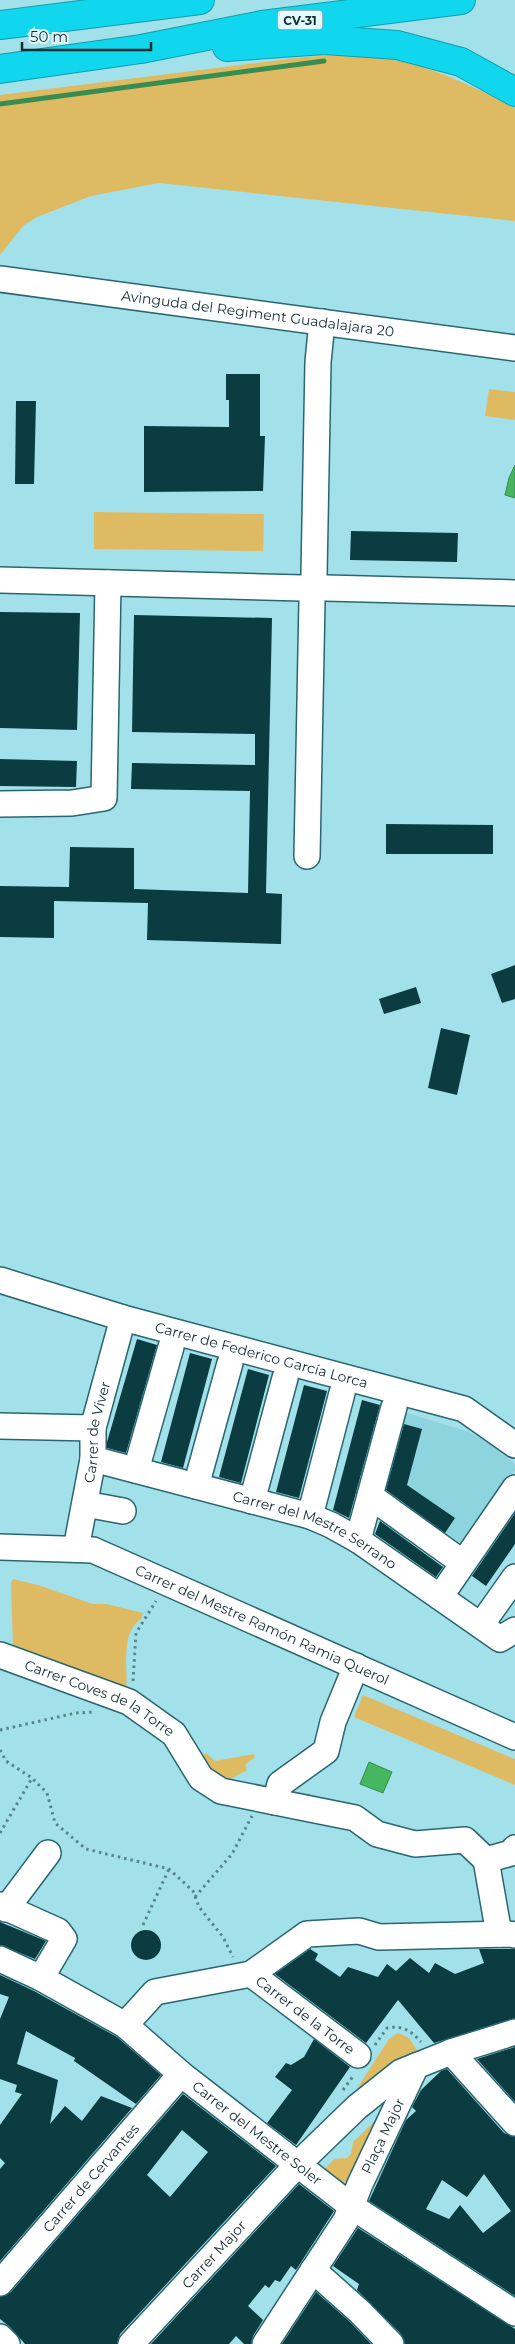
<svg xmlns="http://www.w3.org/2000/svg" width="515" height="2344" font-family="Montserrat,sans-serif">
<rect width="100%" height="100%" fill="#a3e1ea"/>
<path fill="#8dd4df" d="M404,1412L469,1432L486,1441L515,1464V1470L458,1548L382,1495Z"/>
<g fill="#debb63">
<path d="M339,55C357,57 376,56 393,60C437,68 476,88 515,108V221L159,183L91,196L37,217L23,226L0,255V95L303,57Z"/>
<path d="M489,389L515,392V420L485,416Z"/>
<path d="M94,512L264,514L263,551L94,549Z"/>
<path d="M13,1579L38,1585L93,1604H107L143,1613L141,1619C119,1633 129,1670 126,1693L13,1649L11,1583Z"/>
<path d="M363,1695L515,1759V1785L354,1717Z"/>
<path d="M206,1753L215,1761L254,1754L255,1757L245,1765L247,1770L223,1783L197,1760Z"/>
<path d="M398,2033L409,2038L421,2056L349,2101L389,2039Z"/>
<path d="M386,2110L349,2182L341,2183L319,2175L334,2159L347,2158L351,2154L353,2142Z"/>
</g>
<g fill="#46b65f" stroke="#378d51">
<path d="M515,465V498L505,495L509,478Z"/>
<path d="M369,1762L392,1772L383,1793L360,1784Z"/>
</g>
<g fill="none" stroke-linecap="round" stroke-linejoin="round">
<path stroke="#378d51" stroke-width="5" d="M0,104L324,61"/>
</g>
<g fill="#0a3c42" fill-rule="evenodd">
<path d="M226,374H260V436H265L263,491L144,492V426L229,427V400H226Z"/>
<path d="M16,401H36L34,484H15Z"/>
<path d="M351,531L458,533L457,562L350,560Z"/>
<path d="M0,612L80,613L77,730L0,728Z"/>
<path d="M134,615L272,618L266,893L282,894L281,944L147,940L148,903L54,901V938L0,937V886L69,887L70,847L134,848V889L248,893L250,791L131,789L132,763L255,765V734L132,732Z"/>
<path d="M0,759L77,761L76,787L0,786Z"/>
<path d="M386,824L493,825V854H386Z"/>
<path d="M515,965V999L502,1003L491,974Z"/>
<path d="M416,987L421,1003L384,1014L379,999Z"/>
<path d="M441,1028L470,1035L457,1095L428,1088Z"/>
<path d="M137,1339L157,1345L126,1453L107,1448V1442Z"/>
<path d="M190,1353L212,1359L183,1468L161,1462Z"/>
<path d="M248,1369L269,1375L241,1483L219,1477Z"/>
<path d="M304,1385L327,1391L299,1498L276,1492Z"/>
<path d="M362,1400L380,1405L349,1518L333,1510Z"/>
<path d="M404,1424L422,1429L407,1485L455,1518L445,1533L386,1490Z"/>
<path d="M515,1513V1544L486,1586L472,1576Z"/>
<path d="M380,1521L443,1567L436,1577L375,1534Z"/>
<path d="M0,1922L46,1941L35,1959L0,1945Z"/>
<circle cx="146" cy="1945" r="15"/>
<path d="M310,1949L318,1954L315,1960L340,1977L348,1967L378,1977L387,1964L396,1971L410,1958L429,1973L435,1963L455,1974L484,1963L479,1949H515V2018L434,2043L398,2000L366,2043L275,1974Z"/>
<path d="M0,1975L34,1991L117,2037L161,2075L136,2104L74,2061L75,2058L26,2031L17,2064L58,2080L50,2124L65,2106L82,2121L101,2096L132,2108L0,2261V2169L5,2163L0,2158V2125L22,2094L15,2092L17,2085L0,2079V2019L9,1997L0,1994Z"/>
<path d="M314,2039L350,2067L296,2145L267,2123L292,2090L275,2077L286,2063L291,2065L304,2057Z"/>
<path d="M515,2047V2102L477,2059Z"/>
<path d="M447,2069L504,2133L515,2137V2296L369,2201L406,2120L416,2111L412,2107L421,2090L441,2071ZM484,2174L511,2211L483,2233L460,2205L449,2219L426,2209L442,2180L467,2197Z"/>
<path d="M183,2094L276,2166L120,2334L117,2344H25L10,2327L0,2319V2297L11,2292ZM182,2130L208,2152L170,2197L147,2175Z"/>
<path d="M299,2184L334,2211L296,2270L291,2266L280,2282L275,2280L269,2288L265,2285L248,2306L263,2320L253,2336L251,2344H244L236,2336L229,2344H151Z"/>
<path d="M358,2228L512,2327L515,2329V2344H405L401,2334L357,2290L359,2284L333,2266Z"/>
<path d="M316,2292L350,2322L371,2344H282Z"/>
</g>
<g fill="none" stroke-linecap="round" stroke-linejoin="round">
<defs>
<g id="minor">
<path id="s1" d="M0,279L515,348"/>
<path d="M314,575L318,362L322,322"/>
<path d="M0,580L302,588"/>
<path d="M326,588L515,593"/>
<path d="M0,804L72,803L104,798L108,583"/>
<path d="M307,856L312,600"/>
<path id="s2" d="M0,1280L123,1318L464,1409L515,1445"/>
<path d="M0,1426L93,1428"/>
<path id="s3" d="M93,1459L310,1516L331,1525L358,1540L500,1639L515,1630"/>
<path d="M136,1470L171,1347"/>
<path d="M196,1486L230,1363"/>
<path d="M370,1496L463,1563"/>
<path d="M252,1501L285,1378"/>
<path d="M85,1504L123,1511"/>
<path d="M310,1516L342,1393"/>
<path d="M358,1540L394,1407"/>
<path id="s4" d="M0,1547L93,1550L515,1737"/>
<path id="s5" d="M76,1549L93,1459V1428L123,1318"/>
<path d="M440,1597L515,1488"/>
<path d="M481,1625L515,1577"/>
<path id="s6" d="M0,1655L129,1702L174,1734L201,1778L221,1791L355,1818L377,1834L415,1844L465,1840L486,1860"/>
<path d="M275,1802L280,1784L326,1751L333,1722L356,1666"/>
<path d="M486,1860L499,1934"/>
<path d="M486,1860L511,1853L515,1848"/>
<path d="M0,1905L58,1931L64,1939L41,1978"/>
<path d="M6,1909L48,1853"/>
<path id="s7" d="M0,1959L41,1978L125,2025L181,2074L351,2206L515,2313"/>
<path id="s8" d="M251,1974L358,2055"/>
<path d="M125,2025L155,1992L251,1974L307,1934L359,1931L379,1937L509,1934L515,1935"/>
<path d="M451,2052L515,2123"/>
<path d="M313,2270L360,2312L391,2344"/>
<path id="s9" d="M0,2283L181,2074"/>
<path d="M0,2337L7,2344"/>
<path id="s10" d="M131,2344L298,2164L357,2107L401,2072L451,2052L515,2032"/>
<path id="s11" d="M265,2344L346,2220L360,2184L416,2066"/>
</g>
<g id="highway">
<path d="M0,25L200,0"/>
<path d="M227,47L325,40L397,45L461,62L515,92"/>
<path d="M0,69L141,49L262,25L461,0"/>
</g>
</defs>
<use href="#minor" stroke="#29666f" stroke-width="28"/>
<use href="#highway" stroke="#119cac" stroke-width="30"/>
<g stroke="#59848b" stroke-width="3" stroke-dasharray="2.5 4" stroke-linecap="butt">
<path d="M133,1681L136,1633L156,1601"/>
<path d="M0,1730L76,1713L94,1712"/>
<path d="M0,1750L6,1761L32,1778L47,1793L55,1823L86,1849L169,1869L193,1891L199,1907L223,1937L233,1957"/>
<path d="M0,1833L32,1778"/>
<path d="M195,1897L232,1854L252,1816"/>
<path d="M143,1925L169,1869"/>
<path d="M375,2045L387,2028C403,2025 411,2031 421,2042"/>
<path d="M343,2090L354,2075"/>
</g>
<use href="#minor" stroke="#fff" stroke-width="25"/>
<use href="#highway" stroke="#10d7ee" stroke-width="28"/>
</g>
<g text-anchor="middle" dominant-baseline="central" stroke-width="5" stroke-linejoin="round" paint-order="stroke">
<rect fill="#e2fafe" stroke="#526a6e" stroke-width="1" x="277.5" y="10.5" width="45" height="19" rx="4"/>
<g font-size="12" font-weight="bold" fill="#142d31">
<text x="300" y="20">CV-31</text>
</g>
<g font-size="14" fill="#142d31" stroke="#e2fafe">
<text stroke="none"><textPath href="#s1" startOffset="260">Avinguda del Regiment Guadalajara 20</textPath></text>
<text stroke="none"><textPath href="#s2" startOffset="272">Carrer de Federico García Lorca</textPath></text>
<text stroke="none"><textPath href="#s5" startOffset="119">Carrer de Viver</textPath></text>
<text stroke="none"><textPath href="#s3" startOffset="234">Carrer del Mestre Serrano</textPath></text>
<text stroke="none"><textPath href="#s4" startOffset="278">Carrer del Mestre Ramón Ramia Querol</textPath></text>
<text stroke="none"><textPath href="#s6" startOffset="109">Carrer Coves de la Torre</textPath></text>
<text stroke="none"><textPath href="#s8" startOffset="68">Carrer de la Torre</textPath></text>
<text stroke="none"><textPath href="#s7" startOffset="312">Carrer del Mestre Soler</textPath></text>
<text stroke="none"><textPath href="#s11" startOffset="240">Plaça Major</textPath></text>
<text stroke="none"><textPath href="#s9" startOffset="139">Carrer de Cervantes</textPath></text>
<text stroke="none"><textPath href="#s10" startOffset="122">Carrer Major</textPath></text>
</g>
</g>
<path d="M22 42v8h129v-8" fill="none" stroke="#142d31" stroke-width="2.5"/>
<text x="30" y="42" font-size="15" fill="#142d31" stroke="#e2fafe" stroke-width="4" paint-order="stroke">50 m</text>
</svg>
